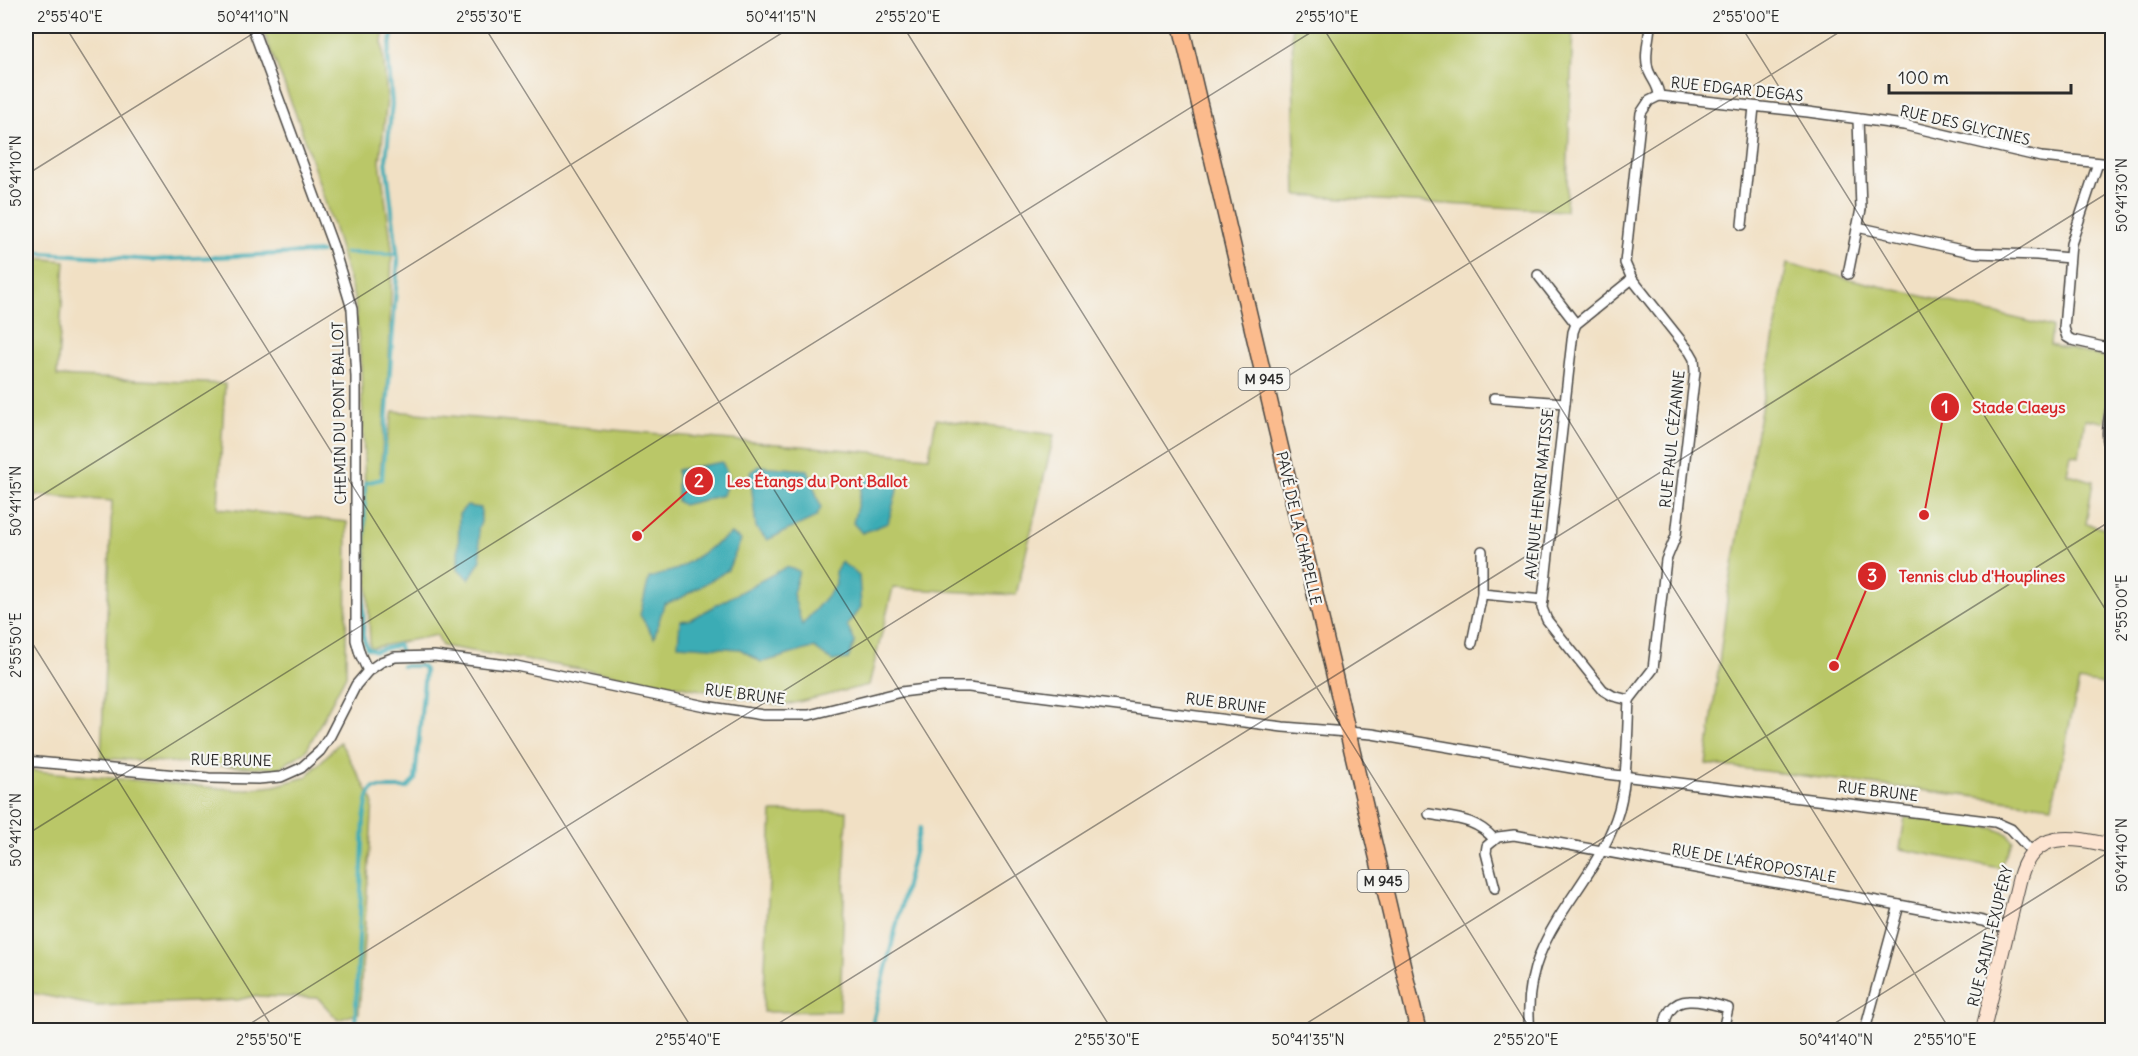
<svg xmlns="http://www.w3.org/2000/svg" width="2138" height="1056" font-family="Delius,sans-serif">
<rect width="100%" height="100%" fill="#f6f6f2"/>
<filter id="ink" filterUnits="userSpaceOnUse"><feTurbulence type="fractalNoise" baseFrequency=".0167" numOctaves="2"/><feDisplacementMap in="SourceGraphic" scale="12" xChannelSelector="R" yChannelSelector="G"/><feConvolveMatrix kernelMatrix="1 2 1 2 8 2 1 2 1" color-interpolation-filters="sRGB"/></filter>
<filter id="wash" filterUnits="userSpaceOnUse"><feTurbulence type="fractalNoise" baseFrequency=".008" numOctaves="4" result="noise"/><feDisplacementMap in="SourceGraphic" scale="24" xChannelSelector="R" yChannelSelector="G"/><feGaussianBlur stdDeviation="1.35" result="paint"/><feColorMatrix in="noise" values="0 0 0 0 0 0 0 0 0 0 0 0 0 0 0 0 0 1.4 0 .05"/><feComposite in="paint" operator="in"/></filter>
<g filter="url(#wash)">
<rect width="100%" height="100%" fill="#f1e0c4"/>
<g fill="#bac768" stroke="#72794a" stroke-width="1.5">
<path d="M261,26H385L382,41L387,99L380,161L392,248L389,364L380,474L393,411L929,457L936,419L1054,435L1016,595L893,588L869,685L782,706L670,684L442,646L437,635L370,648L361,367L355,301L334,229L299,122Z"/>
<path d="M1292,26H1573L1566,211L1296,195Z"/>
<path d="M26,257L65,261L57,376L225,384L218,508L347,522L346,675L306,751L278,769L101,758L112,501L26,494Z"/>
<path d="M1787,264L2052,327L2050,345L2112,359L2105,422L2085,419L2079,456L2071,454L2067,474L2093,481L2086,524L2112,530V686L2079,681L2052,806L1706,764L1728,593Z"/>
<path d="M340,742L373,801L359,1013L338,1020L318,998L254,996L238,1000L97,1006L26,992V770L240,790L274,786L306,777Z"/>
<path d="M847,811L840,1011L763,1012L772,812Z"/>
<path d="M1905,817L1993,828L2008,834L2013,841L1999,868L1900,849Z"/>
</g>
<g fill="#3aacb5" stroke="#326c70" stroke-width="1.5">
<path d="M722,462L729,477L723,495L683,505L677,501V470Z"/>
<path d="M759,466L808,470L821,508L816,517L767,540L756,528L750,472Z"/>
<path d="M895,476L898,487L888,523L862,533L853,523L864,478Z"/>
<path d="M466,506L481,508V522L478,529L481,560L469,579L458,569L459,514Z"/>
<path d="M731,534L741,540L728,570L681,598L664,604L654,638L640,615L649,578L678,569Z"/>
<path d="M841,562L859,575L861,607L847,625L855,642L848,659L832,661L814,648C795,652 779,659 761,662L740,649L678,645L680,621L689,620L786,567L799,571L793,594L802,625L836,585L835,572Z"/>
</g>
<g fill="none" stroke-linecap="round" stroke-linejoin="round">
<g stroke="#3aacb5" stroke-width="4">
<path d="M394,26L388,55L392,104L386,160L398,260L382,479L365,483L363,636L367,648L375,651L399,645L400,651"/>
<path d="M26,252L153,260L322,252"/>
<path d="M346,253L397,254"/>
<path d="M355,1030L364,819L368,797L373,788H407L415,780L425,670L421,666H402"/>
<path d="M871,1030L920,828"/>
</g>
</g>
</g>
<g filter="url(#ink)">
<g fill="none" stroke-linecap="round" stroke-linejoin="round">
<defs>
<g id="street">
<path d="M252,26L333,246L352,309L356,377V640L360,654L368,671"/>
<path d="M1659,96L1808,112L1904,125L2041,157L2112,164"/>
<path d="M2098,163L2071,244L2064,328L2067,337L2072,340L2112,349"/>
<path d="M1742,225L1754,107"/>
<path d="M1857,227L1975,253L2037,255L2069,258"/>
<path d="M1848,274L1861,209L1858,119"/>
<path d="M1538,275L1576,324"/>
<path d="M1494,398L1565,403"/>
<path d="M2112,401C2110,416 2103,440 2112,453"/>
<path d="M1482,594L1543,600"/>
<path d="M1472,643L1482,594V551"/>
<path d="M1629,700L1653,669L1666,560L1676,536L1695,372L1694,359L1690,352L1632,279L1625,263L1641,113L1649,101L1659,96C1659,85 1651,79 1648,69C1644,56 1649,39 1650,26"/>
<path d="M1629,700L1613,696L1603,690L1547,620L1542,608L1573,332L1576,324L1632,279"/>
<path d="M26,761L209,778L258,779L281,777L301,768L320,751L330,736L356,685L368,671L381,662L395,657L434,656L516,666L705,706L763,715H809L901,692L942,687H969L1283,727L1372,734L1606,774L1995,822L2011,829L2032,852"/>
<path d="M1429,814C1456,819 1475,818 1494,839"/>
<path d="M1495,888L1486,853L1487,846L1498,837L1514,835L1899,905L1983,921L2007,929"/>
<path d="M1530,1030C1519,936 1588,897 1616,819C1628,787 1627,734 1629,700"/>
<path d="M1666,1030C1663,1016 1673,1001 1689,1001C1702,1000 1716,1005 1728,1008L1723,1030"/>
<path d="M1865,1030L1899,905"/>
</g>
<path id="secondary" d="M1983,1030L2020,877C2034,828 2073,837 2112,846"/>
<path id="primary" d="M1181,26L1418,1030"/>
</defs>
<use href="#street" stroke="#494642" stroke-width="12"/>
<use href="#secondary" stroke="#494642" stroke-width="16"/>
<use href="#primary" stroke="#494642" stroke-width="18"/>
<use href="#street" stroke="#fff" stroke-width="9"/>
<use href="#secondary" stroke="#fde4d1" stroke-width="14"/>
<use href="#primary" stroke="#fbbb8d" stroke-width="15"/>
</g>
</g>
<path fill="none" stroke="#2b2b2b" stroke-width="1.5" stroke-opacity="0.45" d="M65,26L693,1030M484,26L1112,1030M903,26L1531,1030M1322,26L1950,1030M1741,26L2112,620M26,175L265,26M26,505L793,26M26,633L274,1030M26,835L1321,26M240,1030L1849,26M768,1030L2112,190M1296,1030L2112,520M1824,1030L2112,850"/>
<g text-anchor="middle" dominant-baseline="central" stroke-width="4.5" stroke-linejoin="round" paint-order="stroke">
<g fill="#f6f6f2" stroke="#686867" stroke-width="1.5">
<rect x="1238.5" y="368" width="51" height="22" rx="4.5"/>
<rect x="1357.5" y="870" width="51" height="22" rx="4.5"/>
</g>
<g font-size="14" font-weight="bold" fill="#2b2b2b">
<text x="1264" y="379">M 945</text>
<text x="1383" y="881">M 945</text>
</g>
<g font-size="15" fill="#2b2b2b" stroke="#f6f6f2">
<text transform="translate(1737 89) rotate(6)">RUE EDGAR DEGAS</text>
<text transform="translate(1965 125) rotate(13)">RUE DES GLYCINES</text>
<text transform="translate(339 413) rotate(-91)">CHEMIN DU PONT BALLOT</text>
<text transform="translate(1672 439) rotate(-84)">RUE PAUL CÉZANNE</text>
<text transform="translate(1539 494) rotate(-84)">AVENUE HENRI MATISSE</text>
<text transform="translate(1299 528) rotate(77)">PAVÉ DE LA CHAPELLE</text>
<text transform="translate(745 694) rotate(7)">RUE BRUNE</text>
<text transform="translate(1226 703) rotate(7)">RUE BRUNE</text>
<text transform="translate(231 760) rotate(1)">RUE BRUNE</text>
<text transform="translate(1878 791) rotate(7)">RUE BRUNE</text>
<text transform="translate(1754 863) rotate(10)">RUE DE L'AÉROPOSTALE</text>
<text transform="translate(1990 936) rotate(-76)">RUE SAINT-EXUPÉRY</text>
</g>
</g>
<path fill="none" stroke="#d62828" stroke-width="2" d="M1924 515L1945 407M637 536L699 481M1834 666L1872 576"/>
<g fill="#d62828" stroke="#f6f6f2" stroke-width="2">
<circle cx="1924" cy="515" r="6"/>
<circle cx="637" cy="536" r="6"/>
<circle cx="1834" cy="666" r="6"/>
<circle cx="1945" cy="407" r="15"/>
<circle cx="699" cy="481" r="15"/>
<circle cx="1872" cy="576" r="15"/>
</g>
<g font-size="18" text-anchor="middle" font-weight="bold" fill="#fff">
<text x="1945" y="413">1</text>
<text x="699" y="487">2</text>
<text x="1872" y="582">3</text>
</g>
<g font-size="16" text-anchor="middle" font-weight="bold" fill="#d62828" stroke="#f6f6f2" stroke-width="4.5" stroke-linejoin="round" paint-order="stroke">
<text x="2019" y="413">Stade Claeys</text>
<text x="817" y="487">Les Étangs du Pont Ballot</text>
<text x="1982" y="582">Tennis club d'Houplines</text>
</g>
<rect width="2138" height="1056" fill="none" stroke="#f6f6f2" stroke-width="66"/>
<path d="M1889 84v9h182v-9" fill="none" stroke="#2b2b2b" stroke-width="3"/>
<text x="1898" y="84" font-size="18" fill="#2b2b2b" stroke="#f6f6f2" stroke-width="4.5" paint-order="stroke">100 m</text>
<rect x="33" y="33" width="2072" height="990" fill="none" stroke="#2b2b2b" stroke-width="2"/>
<g font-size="15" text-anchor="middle" fill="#2b2b2b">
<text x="70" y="22">2°55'40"E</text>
<text x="253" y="22">50°41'10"N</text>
<text x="489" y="22">2°55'30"E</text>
<text x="781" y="22">50°41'15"N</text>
<text x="908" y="22">2°55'20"E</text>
<text x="1327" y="22">2°55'10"E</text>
<text x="1746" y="22">2°55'00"E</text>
<text transform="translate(16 171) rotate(-90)" y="5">50°41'10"N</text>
<text transform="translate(2122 195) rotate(-90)" y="5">50°41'30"N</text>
<text transform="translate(16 501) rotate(-90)" y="5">50°41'15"N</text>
<text transform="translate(2122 608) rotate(-90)" y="5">2°55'00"E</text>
<text transform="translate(16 645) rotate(-90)" y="5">2°55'50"E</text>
<text transform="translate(16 830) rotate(-90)" y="5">50°41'20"N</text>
<text transform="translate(2122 855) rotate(-90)" y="5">50°41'40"N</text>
<text x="269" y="1045">2°55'50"E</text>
<text x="688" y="1045">2°55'40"E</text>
<text x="1107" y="1045">2°55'30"E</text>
<text x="1308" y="1045">50°41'35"N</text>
<text x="1526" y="1045">2°55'20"E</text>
<text x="1836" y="1045">50°41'40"N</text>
<text x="1945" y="1045">2°55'10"E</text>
</g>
</svg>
